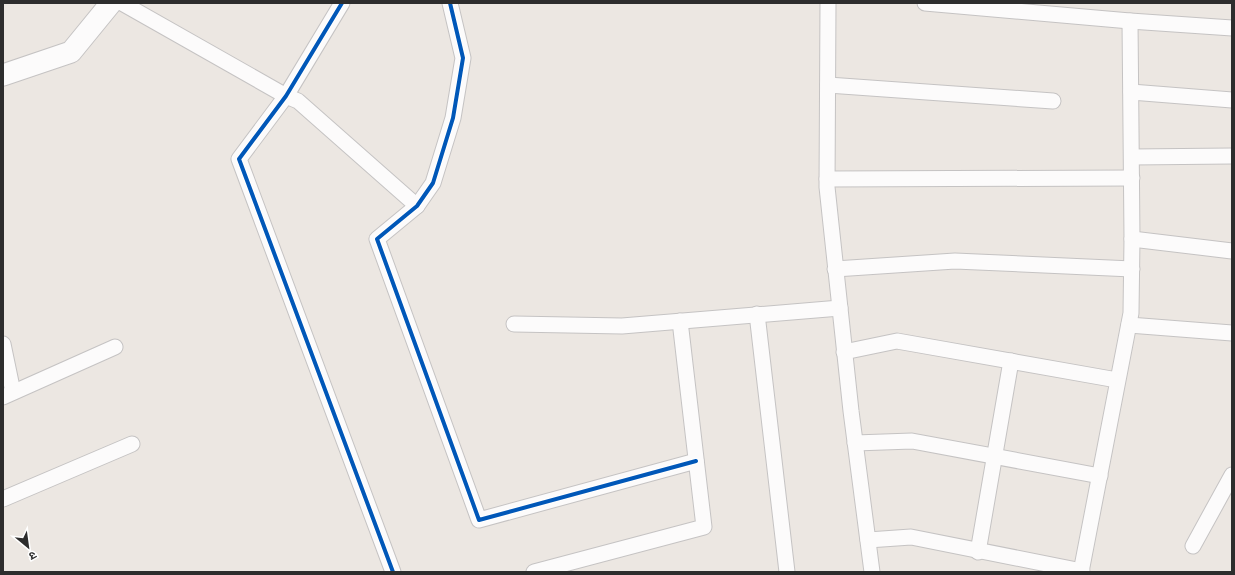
<svg xmlns="http://www.w3.org/2000/svg" width="1235" height="575" font-family="Rubik,'Noto Sans Devanagari',sans-serif">
<rect width="100%" height="100%" fill="#ece7e2"/>
<g fill="none" stroke-linecap="round" stroke-linejoin="round">
<defs>
<g id="street">
<path d="M122,3L286,96L298,101L417,206"/>
<path d="M342,3L286,96L239,159L393,572"/>
<path d="M450,3L463,58L453,118L433,183L417,206L377,239L479,520L696,461"/>
<path d="M828,3L827,187L851,411L872,572"/>
<path d="M925,3L1130,21L1232,28"/>
<path d="M828,85L1053,101"/>
<path d="M1131,92L1232,100"/>
<path d="M1132,157L1232,156"/>
<path d="M827,179L1132,178"/>
<path d="M1132,239L1232,251"/>
<path d="M835,269L955,261L1132,269"/>
<path d="M757,314L787,572"/>
<path d="M514,324L622,326L840,308"/>
<path d="M1129,325L1232,333"/>
<path d="M3,344L13,392"/>
<path d="M844,352L897,341L1117,380"/>
<path d="M3,397L115,347"/>
<path d="M855,443L912,441L1100,476"/>
<path d="M3,499L132,444"/>
<path d="M868,540L911,537L1082,571"/>
<path d="M1193,546L1232,475"/>
<path d="M978,552L1011,361"/>
<path d="M534,572L704,527L680,321"/>
<path d="M1081,572L1131,313L1132,239L1130,21"/>
</g>
<path id="secondary" d="M3,75L71,52L111,3"/>
</defs>
<use href="#street" stroke="#c5c3c3" stroke-width="17"/>
<use href="#secondary" stroke="#c5c3c3" stroke-width="23"/>
<use href="#street" stroke="#fcfbfb" stroke-width="15"/>
<use href="#secondary" stroke="#fcfbfb" stroke-width="21"/>
<defs>
<g id="cycleway">
<path d="M342,3L286,96L239,159L393,572"/>
<path d="M450,3L463,58L453,118L433,183L417,206L377,239L479,520L696,461"/>
</g>
</defs>
<use href="#cycleway" stroke="#fff" stroke-width="6"/>
<use href="#cycleway" stroke="#0057b8" stroke-width="4"/>
</g>
<rect width="1235" height="575" fill="none" stroke="#2d2d2d" stroke-width="8"/>
<g transform="translate(28 547) rotate(151)" stroke="#ffffff" stroke-width="3" paint-order="stroke">
<path d="M0-3L7 15L0 10L-7 15Z" fill="#2d2d2d"/>
<text y="-6" font-size="11" font-weight="bold" text-anchor="middle" fill="#2d2d2d">उ</text>
</g>
</svg>
